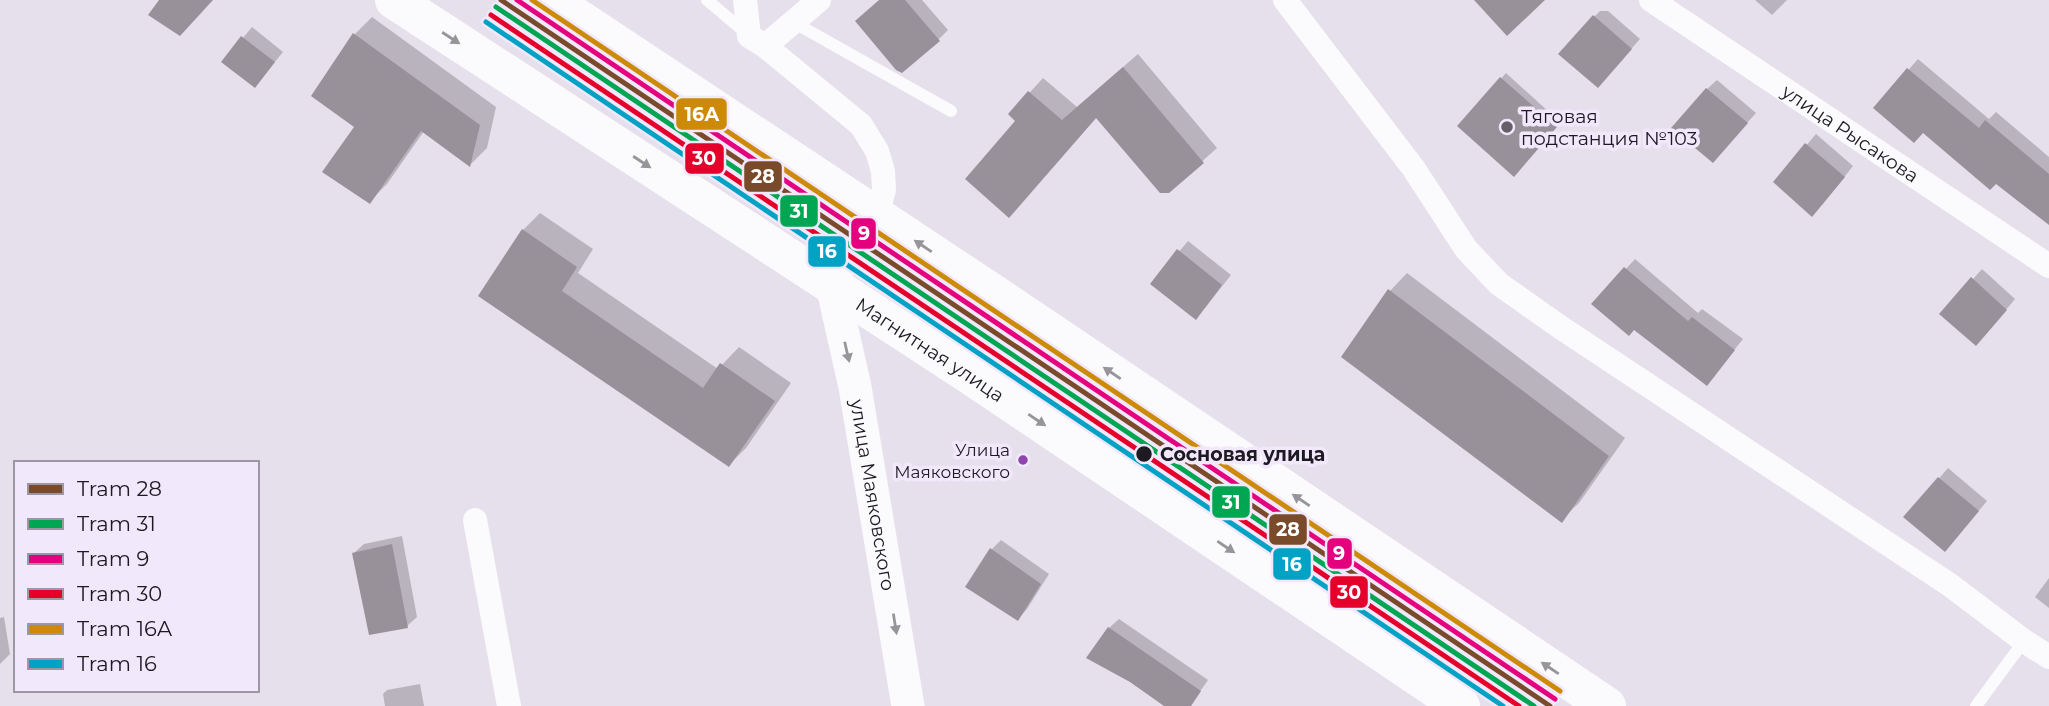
<svg xmlns="http://www.w3.org/2000/svg" width="2049" height="706" font-family="Montserrat,sans-serif">
<rect width="100%" height="100%" fill="#e6e0ec"/>
<g fill="#0003">
<path d="M880,0H922L948,30L938,40Z"/>
<path d="M1755,0H1787L1772,15Z"/>
<path d="M1600,11H1608L1640,39L1607,76L1590,21Z"/>
<path d="M372,17L496,107L487,148L470,165L424,131L387,184L370,201L356,127L355,34Z"/>
<path d="M252,27L283,52L255,86L224,61Z"/>
<path d="M1138,54L1217,148L1169,191L1097,117L1023,201L1018,121L1010,114L1043,78L1077,107Z"/>
<path d="M1918,59L1989,119L1996,112L2049,157V223L1996,182L1924,131L1875,108Z"/>
<path d="M1506,73L1560,122L1518,170L1459,126Z"/>
<path d="M1717,80L1756,113L1722,151L1707,89Z"/>
<path d="M1816,134L1853,166L1822,205L1775,182Z"/>
<path d="M540,213L593,249L578,273L718,369L739,347L791,383L746,448L729,465L480,296L523,230Z"/>
<path d="M1188,241L1231,275L1205,308L1152,284Z"/>
<path d="M1635,259L1698,313L1702,309L1743,339L1707,384L1634,328L1594,304Z"/>
<path d="M1982,269L2015,299L1985,335L1973,279Z"/>
<path d="M1407,273L1625,438L1579,503L1561,520L1390,291Z"/>
<path d="M1948,468L1987,501L1954,540L1906,517Z"/>
<path d="M402,536L417,617L407,626L354,553L364,544Z"/>
<path d="M1001,540L1049,574L1027,609L1018,619L992,549Z"/>
<path d="M2049,578V608L2035,597Z"/>
<path d="M4,617L10,654L0,664V618Z"/>
<path d="M1119,619L1208,680L1190,706H1167L1109,628Z"/>
<path d="M420,684L424,706H385L383,694L387,690Z"/>
</g>
<g fill="#98919a">
<path d="M159,0H213L180,36L148,15Z"/>
<path d="M879,0H905L940,41L902,73L896,70L855,21Z"/>
<path d="M1474,0H1545L1507,36Z"/>
<path d="M1593,15L1632,49L1598,88L1558,54Z"/>
<path d="M353,33L480,125L470,167L421,131L370,204L322,172L354,127L311,96Z"/>
<path d="M241,36L275,62L255,88L221,62Z"/>
<path d="M1123,67L1204,163L1169,193H1160L1096,118L1009,218L965,179L1015,121L1008,114L1028,91L1062,120Z"/>
<path d="M1907,68L1979,128L1985,120L2049,174V225L1996,184L1990,190L1923,133L1914,143L1873,108Z"/>
<path d="M1500,77L1557,127L1514,177L1457,126Z"/>
<path d="M1706,88L1748,123L1713,163L1671,128Z"/>
<path d="M1805,143L1845,177L1812,217L1773,182Z"/>
<path d="M522,229L577,267L562,291L703,388L720,363L775,401L729,467L478,296Z"/>
<path d="M1177,249L1222,285L1196,320L1150,284Z"/>
<path d="M1624,267L1688,321L1692,317L1735,350L1707,386L1634,330L1629,336L1591,304Z"/>
<path d="M1971,277L2007,310L1976,346L1939,314Z"/>
<path d="M1388,289L1609,456L1562,523L1341,357Z"/>
<path d="M1938,477L1979,511L1945,552L1903,517Z"/>
<path d="M392,544L408,628L369,635L352,553Z"/>
<path d="M990,548L1041,584L1018,621L965,587Z"/>
<path d="M1108,627L1201,691L1191,706H1164L1130,682L1086,658Z"/>
</g>
<g fill="none" stroke-linecap="round" stroke-linejoin="round">
<g stroke="#fbfafc" stroke-width="12">
<path d="M707,0L746,33"/>
<path d="M793,22L951,111"/>
<path d="M1976,706L2024,641"/>
</g>
<g stroke="#fbfafc" stroke-width="24">
<path d="M745,0L749,36L765,46L861,125L877,151L883,171L884,190L877,216L832,285"/>
<path d="M1285,0L1414,169L1466,249L1499,284L1560,327L1950,585L2024,641L2049,657"/>
<path id="s1" d="M1651,0L2049,266"/>
<path d="M765,46L819,0"/>
<path d="M475,520L509,706"/>
</g>
<path stroke="#fbfafc" stroke-width="33" id="s2" d="M832,285L855,387L908,706"/>
<g stroke="#fbfafc" stroke-width="38">
<path id="s3" d="M394,0L965,372L1461,706"/>
<path d="M551,0L1008,303L1607,706"/>
</g>
<defs>
<path id="tram-1" d="M501,0L1550,706"/>
<path id="tram-2" d="M496,7L1534,706"/>
<path id="tram-3" d="M517,0L1555,699"/>
<path id="tram-4" d="M491,15L1519,706"/>
<path id="tram-5" d="M532,0L1560,691"/>
<path id="tram-6" d="M486,22L1503,706"/>
</defs>
<use href="#tram-1" stroke="#f1e8fc" stroke-width="10"/>
<use href="#tram-2" stroke="#f1e8fc" stroke-width="10"/>
<use href="#tram-3" stroke="#f1e8fc" stroke-width="10"/>
<use href="#tram-4" stroke="#f1e8fc" stroke-width="10"/>
<use href="#tram-5" stroke="#f1e8fc" stroke-width="10"/>
<use href="#tram-6" stroke="#f1e8fc" stroke-width="10"/>
<use href="#tram-1" stroke="#7a4b2a" stroke-width="5"/>
<use href="#tram-2" stroke="#00a651" stroke-width="5"/>
<use href="#tram-3" stroke="#e5007d" stroke-width="5"/>
<use href="#tram-4" stroke="#e4002b" stroke-width="5"/>
<use href="#tram-5" stroke="#cc8a07" stroke-width="5"/>
<use href="#tram-6" stroke="#02a2c5" stroke-width="5"/>
</g>
<defs><path id="oneway-solid" d="M-6-.8H1V-3.2L6.5 0L1 3.2V.8H-6Z" transform="scale(1.75)"/></defs>
<g fill="#98959a">
<use href="#oneway-solid" transform="translate(451 38) rotate(33)"/>
<use href="#oneway-solid" transform="translate(642 162) rotate(33)"/>
<use href="#oneway-solid" transform="translate(923 246) rotate(-146)"/>
<use href="#oneway-solid" transform="translate(847 352) rotate(77)"/>
<use href="#oneway-solid" transform="translate(1112 373) rotate(-146)"/>
<use href="#oneway-solid" transform="translate(1037 420) rotate(34)"/>
<use href="#oneway-solid" transform="translate(1301 500) rotate(-146)"/>
<use href="#oneway-solid" transform="translate(1226 547) rotate(34)"/>
<use href="#oneway-solid" transform="translate(895 624) rotate(81)"/>
<use href="#oneway-solid" transform="translate(1550 668) rotate(-146)"/>
</g>
<circle fill="#645f69" stroke="#f1e8fc" stroke-width="2.5" cx="1507" cy="127" r="7"/>
<circle fill="#1e1a22" stroke="#f1e8fc" stroke-width="2.5" cx="1144" cy="454" r="9"/>
<circle fill="#8e44ad" stroke="#f1e8fc" stroke-width="2.5" cx="1023" cy="460" r="6"/>
<g text-anchor="middle" dominant-baseline="central" stroke-width="7" stroke-linejoin="round" paint-order="stroke">
<g font-size="17" fill="#1e1a22" stroke="#f1e8fc" text-anchor="end">
<text x="1010" y="450">Улица<tspan x="1010" dy="22">Маяковского</tspan></text>
</g>
<g font-size="19" fill="#1e1a22" stroke="#f1e8fc" text-anchor="start">
<text x="1521" y="116">Тяговая<tspan x="1521" dy="22">подстанция №103</tspan></text>
</g>
<g font-size="19" fill="#1e1a22" stroke="#f1e8fc">
<text stroke="none"><textPath href="#s1" startOffset="240">улица Рысакова</textPath></text>
<text stroke="none"><textPath href="#s3" startOffset="640">Магнитная улица</textPath></text>
<text stroke="none"><textPath href="#s2" startOffset="214">улица Маяковского</textPath></text>
</g>
<g font-size="19" font-weight="bold" fill="#1e1a22" stroke="#f1e8fc" text-anchor="start">
<text x="1160" y="454">Сосновая улица</text>
</g>
</g>
<g stroke="#f1e8fc" stroke-width="2.5">
<rect x="675" y="97" width="53" height="34" rx="7" fill="#cc8a07"/>
<rect x="684" y="142" width="41" height="33" rx="7" fill="#e4002b"/>
<rect x="743" y="160" width="40" height="33" rx="7" fill="#7a4b2a"/>
<rect x="779" y="194" width="40" height="34" rx="7" fill="#00a651"/>
<rect x="850" y="217" width="27" height="33" rx="7" fill="#e5007d"/>
<rect x="807" y="235" width="40" height="33" rx="7" fill="#02a2c5"/>
<rect x="1211" y="485" width="40" height="34" rx="7" fill="#00a651"/>
<rect x="1268" y="513" width="40" height="33" rx="7" fill="#7a4b2a"/>
<rect x="1326" y="537" width="27" height="33" rx="7" fill="#e5007d"/>
<rect x="1272" y="547" width="40" height="34" rx="7" fill="#02a2c5"/>
<rect x="1329" y="575" width="40" height="34" rx="7" fill="#e4002b"/>
</g>
<g font-size="19" text-anchor="middle" font-weight="bold" fill="#fff">
<text x="702" y="121">16А</text>
<text x="704" y="165">30</text>
<text x="763" y="183">28</text>
<text x="799" y="218">31</text>
<text x="864" y="240">9</text>
<text x="827" y="258">16</text>
<text x="1231" y="509">31</text>
<text x="1288" y="536">28</text>
<text x="1339" y="560">9</text>
<text x="1292" y="571">16</text>
<text x="1349" y="599">30</text>
</g>
<rect x="14" y="461" width="245" height="231" fill="#f1e8fc" stroke="#9d96a5" stroke-width="2"/>
<rect x="28" y="484" width="35" height="10" fill="#7a4b2a" stroke="#9d96a5" stroke-width="2"/>
<text x="77" y="496" font-size="21" fill="#1e1a22">Tram 28</text>
<rect x="28" y="519" width="35" height="10" fill="#00a651" stroke="#9d96a5" stroke-width="2"/>
<text x="77" y="531" font-size="21" fill="#1e1a22">Tram 31</text>
<rect x="28" y="554" width="35" height="10" fill="#e5007d" stroke="#9d96a5" stroke-width="2"/>
<text x="77" y="566" font-size="21" fill="#1e1a22">Tram 9</text>
<rect x="28" y="589" width="35" height="10" fill="#e4002b" stroke="#9d96a5" stroke-width="2"/>
<text x="77" y="601" font-size="21" fill="#1e1a22">Tram 30</text>
<rect x="28" y="624" width="35" height="10" fill="#cc8a07" stroke="#9d96a5" stroke-width="2"/>
<text x="77" y="636" font-size="21" fill="#1e1a22">Tram 16А</text>
<rect x="28" y="659" width="35" height="10" fill="#02a2c5" stroke="#9d96a5" stroke-width="2"/>
<text x="77" y="671" font-size="21" fill="#1e1a22">Tram 16</text>
</svg>
